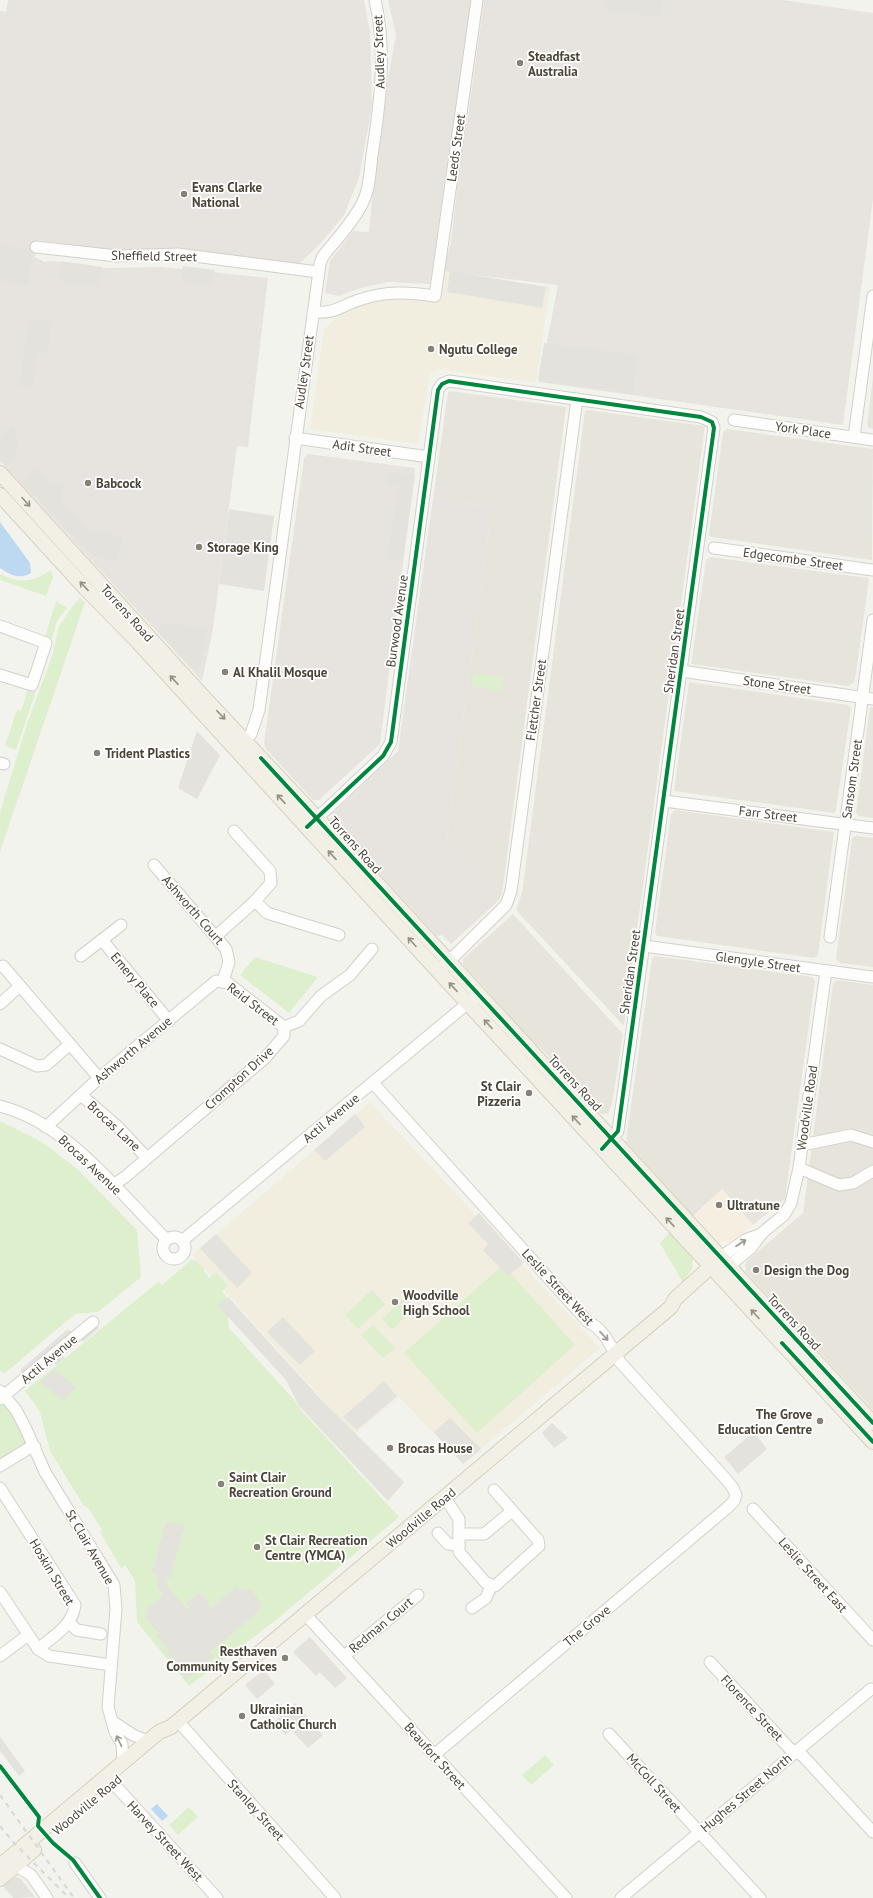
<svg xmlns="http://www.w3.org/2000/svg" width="873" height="1898" font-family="'PT Sans',sans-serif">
<rect width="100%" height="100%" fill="#f3f3ee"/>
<g fill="#e7e5db">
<path d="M873,377V429L869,428L867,425Z"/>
<path d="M450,391L566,407V408L502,894L447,837L492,507L433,499L448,392Z"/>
<path d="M588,410L705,426L624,1026L516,910L522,893L585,411Z"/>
<path d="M727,429L873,449L872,559L871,560L711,537L709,534L723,432Z"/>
<path d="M710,557L867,578L869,580L855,680L853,683L848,686L691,664L706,560Z"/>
<path d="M689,682L848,705L851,708L836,810L834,813L674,791Z"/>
<path d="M870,707L873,708V818L859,816L856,813Z"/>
<path d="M675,810L834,832L818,955L814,958L657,936L655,932L671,814Z"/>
<path d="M856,836L873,838V967L840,963L836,959L852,838Z"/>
<path d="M513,914L623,1034L612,1104L608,1114H601L538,1045L536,1047L507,1018L509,1015L463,964V959Z"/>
<path d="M655,956L812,977L815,981L785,1199L753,1225L722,1189L693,1216L626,1142L652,958Z"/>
<path d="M837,980L873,985V1410L746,1272L745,1264L748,1260L803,1213L833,983Z"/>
</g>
<path fill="#f6efe1" d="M721,1190L753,1225L729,1242L718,1241L695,1216Z"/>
<g fill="#e7e4df">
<path d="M8,0H364L370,32L372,106L359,178L344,215L321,243L298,265L121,252L38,240L35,257L44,262L52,261L100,268L162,267L268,278L248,447L237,446L213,629L202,681L0,461V11L6,12Z"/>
<path d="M388,0H471L430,284L388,282L361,288L339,296L325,293L330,261L353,231L369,232L378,136L396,35Z"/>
<path d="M484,0H783L873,13V199L843,425L539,382L558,285L443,271L451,242L464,127L467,123Z"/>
<path d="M308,454L415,468L380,744L319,800H313L266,749L264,743L304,458Z"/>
<path d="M433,499L492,507L447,837L502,894L499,900L451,944L442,935L437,936L330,820L332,814L398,751Z"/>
</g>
<g fill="#f1eee0">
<path d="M443,271L550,287L536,383L440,369L430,373L418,444L310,429L324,329L343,312L363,303L382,298H421L439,301Z"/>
<path d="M370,1102L600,1348L463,1464L399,1397L354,1434L192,1255Z"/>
</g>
<g fill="#deefce">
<path d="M51,570L53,577L46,596L0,580V574C19,584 33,582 51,570Z"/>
<path d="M80,598L85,602L0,852V812L26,727L52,656L59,627L71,608Z"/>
<path d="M56,601L67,608L57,621L52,639L45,637Z"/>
<path d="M474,673L503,677L501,691L472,686Z"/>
<path d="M28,689L36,691L16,750L5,746L17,710L21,711Z"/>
<path d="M255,957L318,977L289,1013L240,975Z"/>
<path d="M0,1121L42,1142L76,1168L137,1230L141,1277L98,1312L75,1314L4,1374L0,1370Z"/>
<path d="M671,1231L692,1253L693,1267L683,1283L660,1243Z"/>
<path d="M192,1259L194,1261L196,1260L205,1270L204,1271L209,1278L216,1272L228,1286L222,1291L226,1296L229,1328L296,1402L300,1409L399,1517L276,1620L189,1686L137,1622L135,1581L125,1565L121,1568L100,1532L102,1530L88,1508L84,1506L50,1451L40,1412L25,1391L158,1282L162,1285Z"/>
<path d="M503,1265L575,1345L477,1433L404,1353Z"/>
<path d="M372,1290L385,1304L358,1329L345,1315Z"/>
<path d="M404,1297L414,1308L392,1330L382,1319Z"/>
<path d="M373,1325L396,1348L383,1358L361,1335Z"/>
<path d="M4,1402L16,1416L28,1442L0,1459V1405Z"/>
<path d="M545,1755L554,1765L531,1785L522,1775Z"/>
<path d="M189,1807L198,1817L178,1835L169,1825Z"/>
</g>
<g fill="#e3e2dc">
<path d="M604,0H663L661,17L607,10Z"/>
<path d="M0,245L33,249L28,285L0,281Z"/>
<path d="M61,261L102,267L99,287L58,281Z"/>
<path d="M183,266L215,270L212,286L181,281Z"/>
<path d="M450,271L546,287L542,308L447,292Z"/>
<path d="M28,319L52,322L47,353H38L33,388L20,386Z"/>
<path d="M544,343L638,355L633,394L538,380Z"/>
<path d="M13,423L19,449L7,464L0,457V438Z"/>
<path d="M38,468L51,483L63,484L62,502L88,531L122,536L118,561L94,556L22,482Z"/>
<path d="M388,471L415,475L403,561L387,559L398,485L386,484Z"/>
<path d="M229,509L274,516L264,591L219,584Z"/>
<path d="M164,622L207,628L199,674L158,631Z"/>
<path d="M197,731L220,755L197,799L178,788Z"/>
<path d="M355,1114L365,1127L325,1161L314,1150Z"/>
<path d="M479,1213L524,1263L508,1276L483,1250L488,1244L468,1223Z"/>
<path d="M216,1234L252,1273L237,1288L200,1248Z"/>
<path d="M228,1297L317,1395L404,1482L388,1501L299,1406L286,1380L218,1306Z"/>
<path d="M283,1317L315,1351L300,1365L267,1332Z"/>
<path d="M90,1319L99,1328L83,1342L79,1338L61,1354L65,1358L56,1365L52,1361L29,1380L20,1370L68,1329L73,1333Z"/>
<path d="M54,1370L76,1387L64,1401L40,1382Z"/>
<path d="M384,1381L397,1396L357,1430L343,1417Z"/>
<path d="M450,1418L481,1449L463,1464L434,1432Z"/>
<path d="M552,1423L568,1438L554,1448L542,1433Z"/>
<path d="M754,1432L767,1449L738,1474L724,1457Z"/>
<path d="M166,1521L185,1526L170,1578L165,1577L168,1587L187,1609L190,1607L186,1603L198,1593L202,1597L204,1596L209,1601L207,1603L211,1608L236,1587L240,1591L245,1589L252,1590L261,1604L259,1611L210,1652L214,1657L186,1680L178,1670L180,1667L167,1653L169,1650L156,1635L159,1633L145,1618L148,1615L145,1611L163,1595L157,1586V1574L152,1573Z"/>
<path d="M310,1637L347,1678L335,1688L320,1672L316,1676L293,1652Z"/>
<path d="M264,1670L275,1684L257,1699L245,1685Z"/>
<path d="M295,1703L323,1735L308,1748L291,1730L285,1735L274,1722Z"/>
<path d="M0,1737L25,1771L19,1776L0,1751Z"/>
<path d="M15,1877L20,1878L35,1897L13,1898L3,1886Z"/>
</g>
<g fill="#bdd9f2">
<path d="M0,522L30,563L31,573C20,580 10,575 0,568Z"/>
<path d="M157,1804L168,1816L162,1821L151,1809Z"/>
</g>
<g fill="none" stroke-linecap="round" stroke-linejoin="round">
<defs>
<g id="minor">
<path d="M36,247L117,256L178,254L318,272"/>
<path d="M313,312C337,314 341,305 362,299C387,291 409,292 435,296L477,0"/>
<path d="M734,420L873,440"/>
<path d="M854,437L873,296"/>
<path d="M295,438L429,457"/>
<path d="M714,548L873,570"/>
<path d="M0,626L46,643L32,685L0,675"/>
<path d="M681,671L873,699"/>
<path d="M239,745L251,734L259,710L320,264L323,256C337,239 353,222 363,202C370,188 370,170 372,155C380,104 387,51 375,0"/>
<path d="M0,763L4,764"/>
<path d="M664,801L873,828"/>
<path d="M311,824L383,756L391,742L438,390L442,384L449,381L701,417L712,422L714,428L631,1038L618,1131L606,1144"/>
<path d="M154,865L226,949L229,962L223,981"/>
<path d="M255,901L267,913L339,935"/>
<path d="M216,936L255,901L271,883L270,871L234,831"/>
<path d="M830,937L873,620"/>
<path d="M102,940L169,1021"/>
<path d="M644,946L873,977"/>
<path d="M81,956L121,925"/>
<path d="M3,966L99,1078"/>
<path d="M443,967L500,911L506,905L511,891L577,399"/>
<path d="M0,1004L20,986"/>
<path d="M0,1049L37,1066L46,1065L69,1045"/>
<path d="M373,1083L588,1322C604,1328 612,1349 620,1362L724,1477L733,1488L736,1495L734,1501L727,1508L434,1755"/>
<path d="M81,1095L118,1127L147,1158"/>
<path d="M0,1106C68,1123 119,1193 167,1240"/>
<path d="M46,1127L99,1078L216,981L228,983L284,1027"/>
<path d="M802,1145L851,1135L873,1142"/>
<path d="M799,1168L839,1185L853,1183L873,1171"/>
<path d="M113,1185L125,1177L265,1058L284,1036V1027L299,1021L321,996L350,975L372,949"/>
<circle cx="174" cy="1248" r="11"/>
<path d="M182,1241L474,998"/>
<path d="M721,1257L745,1240L762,1234"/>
<path d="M729,1266L751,1248L762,1233L784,1215L791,1203L799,1168L826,971"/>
<path d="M0,1391L16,1410L25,1427L45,1472L114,1585L116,1609L108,1707L115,1732L122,1744L123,1763"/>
<path d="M0,1399L93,1322"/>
<path d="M0,1466L29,1448L35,1447"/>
<path d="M0,1488L75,1605C72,1627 53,1636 38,1649"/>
<path d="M445,1498L459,1519V1552L486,1583L495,1586L539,1546L538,1540L494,1490"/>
<path d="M753,1509L873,1640"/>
<path d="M438,1533L448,1544L459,1545"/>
<path d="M459,1534H484L512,1511"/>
<path d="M0,1592L38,1649L49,1656L111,1665"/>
<path d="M472,1608L486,1598L491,1586"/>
<path d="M305,1614L566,1898"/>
<path d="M69,1623L77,1630L101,1634"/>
<path d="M0,1656L28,1635"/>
<path d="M344,1656L418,1595"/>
<path d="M710,1662L789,1748L803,1756L873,1832"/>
<path d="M112,1721L133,1735L148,1741"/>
<path d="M178,1721L335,1898"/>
<path d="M609,1734L760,1898"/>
<path d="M113,1783L217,1898"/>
<path d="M75,1863L100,1898"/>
<path d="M16,1866L31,1875L47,1898"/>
<path d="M621,1898L871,1689"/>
</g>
<g id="major">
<path d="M0,473L197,690L317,818L873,1423"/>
<path d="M0,495L86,589L137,641L438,971L873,1442"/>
<path d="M0,1866L159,1732L171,1727L671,1307L675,1299L718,1260"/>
<path d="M0,1879L34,1850"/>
</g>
</defs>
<use href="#minor" stroke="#d1d0cb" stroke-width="13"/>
<use href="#major" stroke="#d6d1ba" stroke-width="16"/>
<use href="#minor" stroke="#fdfdfc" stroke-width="11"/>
<use href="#major" stroke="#f2f0e6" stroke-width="14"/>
<g stroke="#dbdbda" stroke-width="2.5" stroke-dasharray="5 5" stroke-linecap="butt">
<path d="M0,1795L74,1898"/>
<path d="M0,1826L14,1843L69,1898"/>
</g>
<defs>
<g id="cycleway">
<path d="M261,758L873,1423"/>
<path d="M307,827L383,756L391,742L438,390L442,384L449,381L701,417L712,422L714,428L618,1131L602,1149"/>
<path d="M782,1343L873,1442"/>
<path d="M0,1766L39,1817L38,1826L53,1843L73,1860L100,1898"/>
</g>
</defs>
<use href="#cycleway" stroke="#fff" stroke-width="6"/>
<use href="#cycleway" stroke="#00873e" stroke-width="4"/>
</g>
<defs><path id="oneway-shaft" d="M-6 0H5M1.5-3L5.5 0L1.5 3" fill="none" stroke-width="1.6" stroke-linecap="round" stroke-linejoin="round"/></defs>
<g stroke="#969286">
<use href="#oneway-shaft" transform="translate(26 502) rotate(48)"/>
<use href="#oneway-shaft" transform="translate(84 586) rotate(-133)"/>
<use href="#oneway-shaft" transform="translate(174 680) rotate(-133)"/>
<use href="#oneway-shaft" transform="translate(221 715) rotate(46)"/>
<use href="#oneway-shaft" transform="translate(281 799) rotate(-133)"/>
<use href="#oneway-shaft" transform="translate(332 855) rotate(-133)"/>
<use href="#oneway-shaft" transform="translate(412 942) rotate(-132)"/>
<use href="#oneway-shaft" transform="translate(453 987) rotate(-133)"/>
<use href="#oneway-shaft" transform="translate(488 1024) rotate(-133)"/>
<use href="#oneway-shaft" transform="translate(576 1120) rotate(-133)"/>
<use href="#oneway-shaft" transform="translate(670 1222) rotate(-133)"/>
<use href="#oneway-shaft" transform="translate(755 1314) rotate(-132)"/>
</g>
<g stroke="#9b9890">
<use href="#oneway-shaft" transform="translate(741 1243) rotate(-33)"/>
<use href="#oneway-shaft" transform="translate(604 1336) rotate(47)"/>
<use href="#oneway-shaft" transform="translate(119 1741) rotate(-115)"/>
</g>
<g fill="#868278" stroke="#fff" stroke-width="1.5">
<circle cx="520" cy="63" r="4"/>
<circle cx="184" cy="194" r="4"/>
<circle cx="431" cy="349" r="4"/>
<circle cx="88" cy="483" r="4"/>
<circle cx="199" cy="547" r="4"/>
<circle cx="225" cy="672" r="4"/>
<circle cx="97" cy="753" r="4"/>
<circle cx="529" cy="1093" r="4"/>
<circle cx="719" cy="1205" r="4"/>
<circle cx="756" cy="1270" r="4"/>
<circle cx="395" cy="1302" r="4"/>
<circle cx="820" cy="1421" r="4"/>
<circle cx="390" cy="1448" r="4"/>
<circle cx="221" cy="1484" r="4"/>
<circle cx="257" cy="1547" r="4"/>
<circle cx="285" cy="1658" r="4"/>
<circle cx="242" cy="1716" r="4"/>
</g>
<g text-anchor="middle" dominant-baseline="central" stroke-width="3.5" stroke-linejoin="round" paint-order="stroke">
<g font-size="13" fill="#4b4538" stroke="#fff">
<text transform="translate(379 52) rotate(-92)">Audley Street</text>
<text transform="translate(456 148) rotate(-82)">Leeds Street</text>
<text transform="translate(154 256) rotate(1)">Sheffield Street</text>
<text transform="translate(304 372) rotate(-82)">Audley Street</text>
<text transform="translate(803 430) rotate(8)">York Place</text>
<text transform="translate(362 448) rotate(8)">Adit Street</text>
<text transform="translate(793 559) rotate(8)">Edgecombe Street</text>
<text transform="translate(127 613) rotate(48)">Torrens Road</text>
<text transform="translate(397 621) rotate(-82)">Burwood Avenue</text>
<text transform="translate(674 651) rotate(-82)">Sheridan Street</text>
<text transform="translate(777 685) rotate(8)">Stone Street</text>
<text transform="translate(536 700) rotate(-82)">Fletcher Street</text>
<text transform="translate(852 779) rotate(-82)">Sansom Street</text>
<text transform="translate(768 814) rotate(7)">Farr Street</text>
<text transform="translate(355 845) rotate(48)">Torrens Road</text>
<text transform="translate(193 910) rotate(49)">Ashworth Court</text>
<text transform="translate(758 962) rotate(8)">Glengyle Street</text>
<text transform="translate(630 972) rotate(-82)">Sheridan Street</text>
<text transform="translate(135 980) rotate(50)">Emery Place</text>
<text transform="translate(253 1004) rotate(37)">Reid Street</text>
<text transform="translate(133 1050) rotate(-40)">Ashworth Avenue</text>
<text transform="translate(239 1078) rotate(-42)">Crompton Drive</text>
<text transform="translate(575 1083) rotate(47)">Torrens Road</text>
<text transform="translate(807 1108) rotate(-82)">Woodville Road</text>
<text transform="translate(331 1118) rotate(-40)">Actil Avenue</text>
<text transform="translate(114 1126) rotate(43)">Brocas Lane</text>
<text transform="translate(90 1165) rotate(43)">Brocas Avenue</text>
<text transform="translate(558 1287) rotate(47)">Leslie Street West</text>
<text transform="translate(794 1322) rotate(47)">Torrens Road</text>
<text transform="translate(49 1359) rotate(-40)">Actil Avenue</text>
<text transform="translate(421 1518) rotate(-40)">Woodville Road</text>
<text transform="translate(90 1547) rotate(60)">St Clair Avenue</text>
<text transform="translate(52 1572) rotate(59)">Hoskin Street</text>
<text transform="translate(813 1575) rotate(48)">Leslie Street East</text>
<text transform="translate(381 1625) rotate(-40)">Redman Court</text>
<text transform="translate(587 1626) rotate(-40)">The Grove</text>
<text transform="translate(752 1708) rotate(47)">Florence Street</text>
<text transform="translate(435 1756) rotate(48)">Beaufort Street</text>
<text transform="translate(654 1783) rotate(48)">McColl Street</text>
<text transform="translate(746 1793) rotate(-40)">Hughes Street North</text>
<text transform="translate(87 1805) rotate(-40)">Woodville Road</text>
<text transform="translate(256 1810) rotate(48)">Stanley Street</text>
<text transform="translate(165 1841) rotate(47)">Harvey Street West</text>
</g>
<g font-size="13" font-weight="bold" fill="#4b4538" stroke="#fff" text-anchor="start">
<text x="528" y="56">Steadfast<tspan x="528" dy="15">Australia</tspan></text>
<text x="192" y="187">Evans Clarke<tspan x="192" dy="15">National</tspan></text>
<text x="439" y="349">Ngutu College</text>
<text x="96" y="483">Babcock</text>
<text x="207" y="547">Storage King</text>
<text x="233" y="672">Al Khalil Mosque</text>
<text x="105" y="753">Trident Plastics</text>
<text x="521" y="1086" text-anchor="end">St Clair<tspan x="521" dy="15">Pizzeria</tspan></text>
<text x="727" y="1205">Ultratune</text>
<text x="764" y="1270">Design the Dog</text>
<text x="403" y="1295">Woodville<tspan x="403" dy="15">High School</tspan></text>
<text x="812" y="1414" text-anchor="end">The Grove<tspan x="812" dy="15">Education Centre</tspan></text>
<text x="398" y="1448">Brocas House</text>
<text x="229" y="1477">Saint Clair<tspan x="229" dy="15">Recreation Ground</tspan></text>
<text x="265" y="1540">St Clair Recreation<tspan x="265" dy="15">Centre (YMCA)</tspan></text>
<text x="277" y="1651" text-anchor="end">Resthaven<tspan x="277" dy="15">Community Services</tspan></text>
<text x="250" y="1709">Ukrainian<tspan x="250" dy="15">Catholic Church</tspan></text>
</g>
</g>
</svg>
